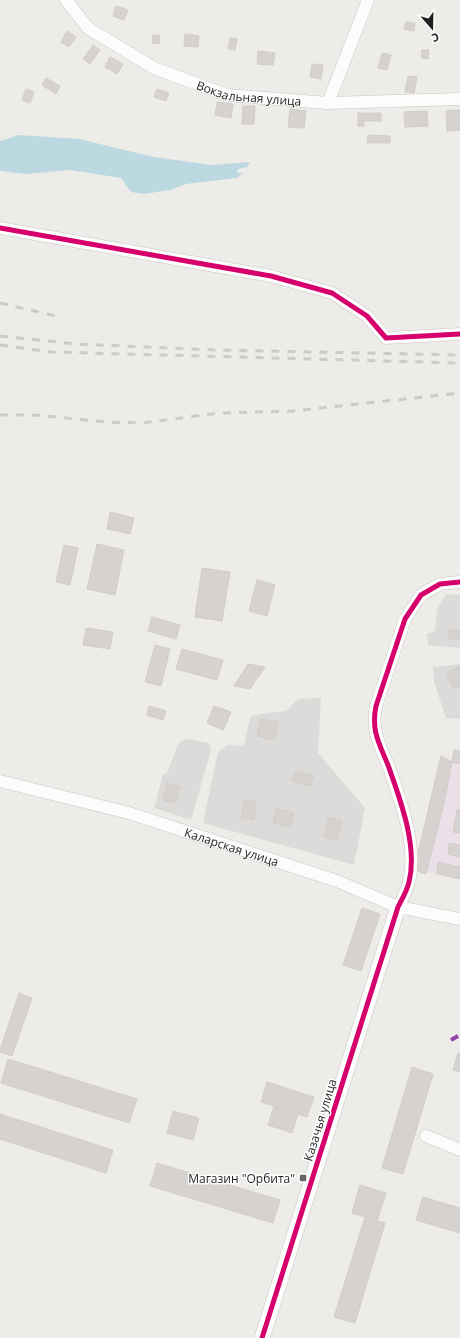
<svg xmlns="http://www.w3.org/2000/svg" width="460" height="1338" font-family="'Open Sans',sans-serif">
<rect width="100%" height="100%" fill="#eeece8"/>
<g fill="#dddbd9">
<path d="M446,594L460,595V648L428,645L427,634L435,631L437,610Z"/>
<path d="M460,664V719L446,718L434,682L433,667Z"/>
<path d="M321,698L318,753L365,808L354,865L203,823L218,752L228,745L244,746L250,718L254,715L286,711L298,699Z"/>
<path d="M187,739L209,743L211,750L191,820L154,808L163,774L167,773L179,742Z"/>
</g>
<path fill="#ebe0e7" d="M454,750L460,751V879L414,870L441,756L452,761Z"/>
<path fill="#bcd9e1" d="M19,135L79,139L154,157L212,165L250,162L247,167L238,169L237,173H243L237,178L186,184L170,190L144,194L131,192L121,178L70,170L26,174L0,171V141Z"/>
<g fill="#d5d2cf" stroke="#d1cdc9">
<path d="M116,6L128,10L124,20L113,16Z"/>
<path d="M406,22L415,23L414,31L404,29Z"/>
<path d="M67,31L76,37L69,47L61,42Z"/>
<path d="M185,34L199,36L198,47L184,46Z"/>
<path d="M153,35H160L159,44L152,43Z"/>
<path d="M230,38L237,39L235,50L228,49Z"/>
<path d="M93,45L100,50L90,64L83,59Z"/>
<path d="M422,50H429L428,59L421,58Z"/>
<path d="M258,51L275,53L273,65L257,64Z"/>
<path d="M382,53L391,55L387,70L378,68Z"/>
<path d="M110,57L123,64L117,74L105,67Z"/>
<path d="M312,64L323,65L321,79L310,77Z"/>
<path d="M408,76L417,77L414,93L405,92Z"/>
<path d="M46,78L60,86L56,94L42,85Z"/>
<path d="M26,89L34,92L30,103L22,100Z"/>
<path d="M157,89L169,93L166,101L154,97Z"/>
<path d="M217,102L233,104L231,118L215,115Z"/>
<path d="M243,106H255L254,124H242Z"/>
<path d="M290,109L306,111L304,128L288,127Z"/>
<path d="M460,110V130L447,131L446,111Z"/>
<path d="M427,111L428,126L405,127L404,112Z"/>
<path d="M358,113H381V121H364V126H358Z"/>
<path d="M368,135L390,136V143H367Z"/>
<path d="M110,512L134,518L130,534L107,529Z"/>
<path d="M97,544L124,550L115,595L87,589Z"/>
<path d="M64,545L78,548L70,585L56,582Z"/>
<path d="M202,568L230,572L222,621L195,617Z"/>
<path d="M257,580L275,585L267,616L249,611Z"/>
<path d="M152,617L180,625L176,639L148,631Z"/>
<path d="M86,628L113,632L110,649L83,645Z"/>
<path d="M449,629L460,631V640L448,638Z"/>
<path d="M155,645L170,649L161,686L145,682Z"/>
<path d="M182,649L223,660L217,680L176,669Z"/>
<path d="M248,664L265,667L250,689L234,686Z"/>
<path d="M460,666V686L454,689L446,674Z"/>
<path d="M149,706L166,711L163,720L147,715Z"/>
<path d="M214,706L231,712L223,730L207,723Z"/>
<path d="M260,719L278,722L274,740L257,736Z"/>
<path d="M454,750L460,751V764L452,762Z"/>
<path d="M441,756L452,762L444,803L426,874L414,870Z"/>
<path d="M295,771L314,776L311,786L292,781Z"/>
<path d="M167,783L180,787L175,803L163,800Z"/>
<path d="M244,800L256,802L254,820L241,818Z"/>
<path d="M276,808L294,813L290,827L273,823Z"/>
<path d="M457,810H460V833L453,832Z"/>
<path d="M329,817L342,821L337,841L324,837Z"/>
<path d="M449,843L460,845V857L448,854Z"/>
<path d="M438,862L460,867V879L437,874Z"/>
<path d="M362,908L380,914L361,971L343,965Z"/>
<path d="M19,993L32,998L12,1056L0,1052V1050Z"/>
<path d="M458,1053H460V1072L453,1070Z"/>
<path d="M8,1059L137,1099L129,1123L1,1083Z"/>
<path d="M412,1067L433,1074L403,1174L382,1168Z"/>
<path d="M267,1082L314,1097L307,1117L298,1114L292,1133L268,1125L274,1106L261,1102Z"/>
<path d="M173,1111L199,1118L193,1140L167,1133Z"/>
<path d="M0,1114L113,1150L106,1173L0,1139Z"/>
<path d="M157,1163L280,1200L273,1223L150,1186Z"/>
<path d="M360,1185L386,1193L377,1221L352,1213Z"/>
<path d="M423,1197L460,1208V1233L416,1220Z"/>
<path d="M365,1217L385,1223L355,1323L334,1317Z"/>
</g>
<g fill="none" stroke-linecap="round" stroke-linejoin="round">
<defs>
<g id="minor">
<path id="s1" d="M66,0L88,28L154,68L227,95L328,103L460,99"/>
<path d="M328,103L368,0"/>
<path d="M0,228L271,276L332,293L367,316L386,338L460,334"/>
<path id="s2" d="M0,781L129,813L337,881L398,907L460,919"/>
<path d="M398,907C402,899 407,891 409,882C418,846 400,799 388,765C379,743 371,731 376,706L405,619L421,595L440,584L460,582"/>
<path d="M426,1136L460,1150"/>
</g>
<path id="tertiary" d="M262,1338L398,907"/>
</defs>
<use href="#minor" stroke="#c6c6c4" stroke-width="13"/>
<use href="#tertiary" stroke="#c6c6c4" stroke-width="16"/>
<use href="#minor" stroke="#fcfcfc" stroke-width="12"/>
<use href="#tertiary" stroke="#fcfcfc" stroke-width="15"/>
<g stroke="#cbcbca" stroke-width="3" stroke-dasharray="8 8" stroke-linecap="butt">
<path d="M0,303L56,316"/>
<path d="M0,336L76,344L217,350L460,355"/>
<path d="M0,345L50,352L460,363"/>
<path d="M0,415H35L106,422L142,423L219,413L293,411L460,393"/>
</g>
<path stroke="#8e44ad" stroke-width="4" stroke-dasharray="8 4" stroke-linecap="butt" d="M451,1040L460,1035"/>
<defs>
<g id="cycleway">
<path d="M0,228L271,276L332,293L367,316L386,338L460,334"/>
<path d="M262,1338L398,907C402,899 407,891 409,882C418,846 400,799 388,765C379,743 371,731 376,706L405,619L421,595L440,584L460,582"/>
</g>
</defs>
<use href="#cycleway" stroke="#fff" stroke-width="8"/>
<use href="#cycleway" stroke="#d6006c" stroke-width="5"/>
</g>
<rect fill="#676765" stroke="#fff" stroke-width="1.5" x="299" y="1174" width="8" height="8" rx="2"/>
<g text-anchor="middle" dominant-baseline="central" stroke-width="3" stroke-linejoin="round" paint-order="stroke">
<g font-size="12" fill="#1f1f1f" stroke="#fff">
<text stroke="none"><textPath href="#s1" startOffset="212">Вокзальная улица</textPath></text>
<text stroke="none"><textPath href="#s2" startOffset="241">Каларская улица</textPath></text>
<text transform="translate(320 1120) rotate(-73)">Казачья улица</text>
</g>
<g font-size="12" fill="#1f1f1f" stroke="#fff" text-anchor="end">
<text x="295" y="1178">Магазин "Орбита"</text>
</g>
</g>
<g transform="translate(432 28) rotate(160)" stroke="#ffffff" stroke-width="3" paint-order="stroke">
<path d="M0-3L7 15L0 10L-7 15Z" fill="#1f1f1f"/>
<text y="-6" font-size="11" font-weight="bold" text-anchor="middle" fill="#1f1f1f">С</text>
</g>
</svg>
